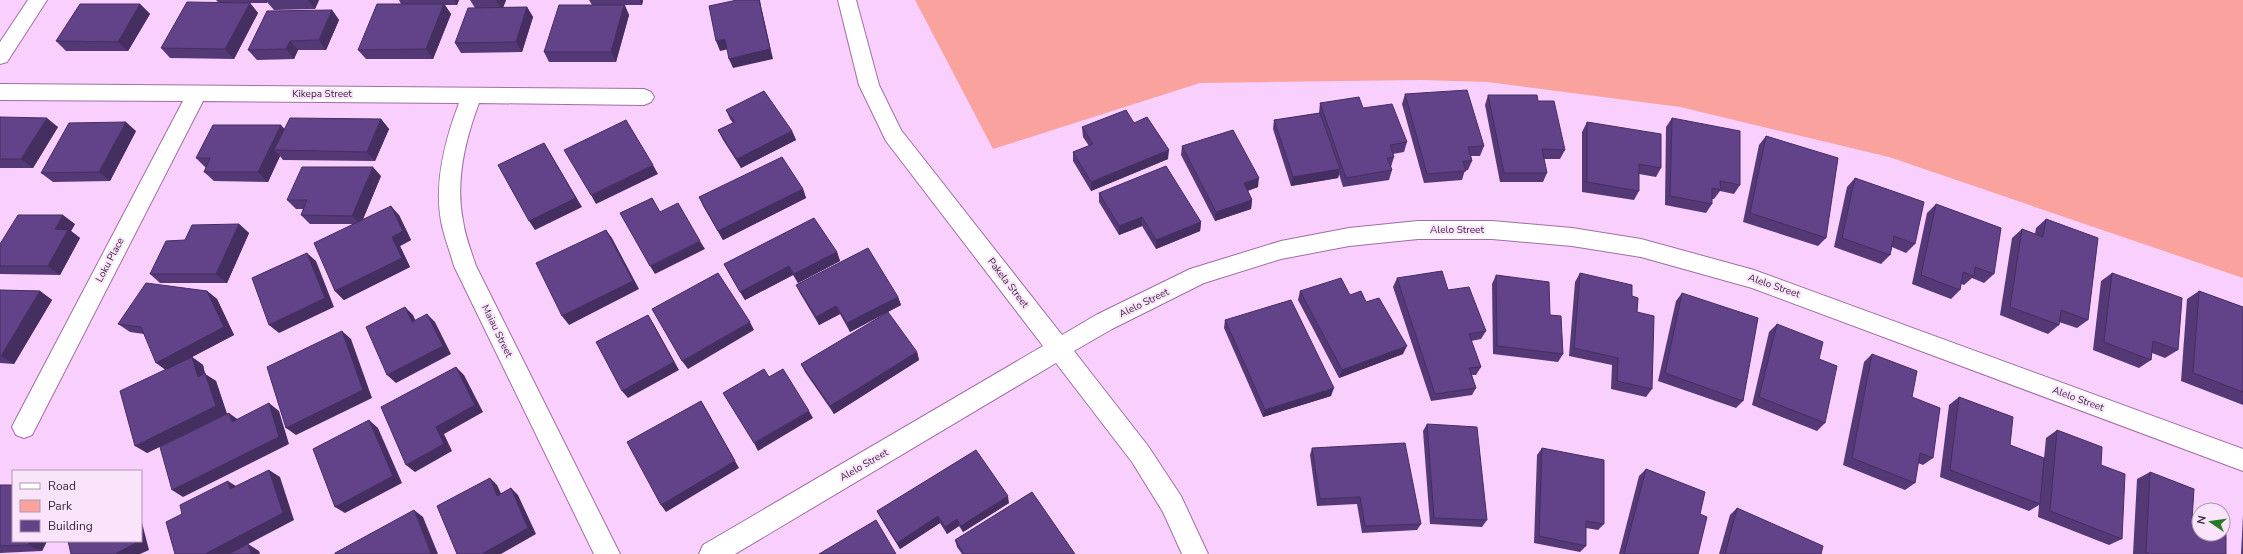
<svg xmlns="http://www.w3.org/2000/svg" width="2243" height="554" font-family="'Nunito Sans',sans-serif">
<rect width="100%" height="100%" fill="#f9cffe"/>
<path fill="#faa39e" d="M915,0H2243V278L1889,157L1680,107L1488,82L1420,80L1200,83L993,149Z"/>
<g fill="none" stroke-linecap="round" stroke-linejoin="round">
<defs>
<g id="minor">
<path d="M28,0H47L7,62L0,64V42Z"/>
<path d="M838,0H856L879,85L901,130L1062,335L1096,315L1190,269L1281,241L1349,228L1418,221H1492L1572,228L1641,239L1754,270L2243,449V471L1752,288L1641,257L1572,246L1492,239H1418L1349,246L1281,259L1204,283L1112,329L1074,351L1148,446L1181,496L1208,554H1182L1163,512L1132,462L1056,363L735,554H699L703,545L1043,346L886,141L859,85Z"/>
<path d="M0,84L644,89L651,92L654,97L651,102L644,105L479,103C465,140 455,182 463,221C465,236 471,251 476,266L620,554H594L454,266C450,251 444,237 441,221C434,182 445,140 459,103L203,101L32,435L24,438L16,435L12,427L16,419L183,101L0,100Z"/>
</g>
</defs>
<use href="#minor" stroke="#9f6fa5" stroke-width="2"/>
<use href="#minor" fill="#fff" fill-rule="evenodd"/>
</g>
<g fill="#543976">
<path d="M216,0H319L315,9L274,10L267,2V3H250L258,13L234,59L170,58L161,48L218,2Z"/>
<path d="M399,0H459L457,5H445L451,14L433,59H366L358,50L401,4Z"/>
<path d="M470,0H506L503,8L527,7L533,17L522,52L461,53L455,43L475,8Z"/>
<path d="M589,0H643L642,5H625L629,15L616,62H549L544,52L592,5Z"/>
<path d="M140,4L150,14L128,51H66L56,41Z"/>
<path d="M332,10L339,20L326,50H298L294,59L257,60L248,50Z"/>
<path d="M1405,94L1484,146L1480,156H1471L1472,161L1468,170H1465L1462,180L1424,183L1402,104Z"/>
<path d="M1488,95L1538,101L1565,150L1560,159H1544L1547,173L1543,182H1500L1485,105Z"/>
<path d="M1320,103L1363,108L1407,142L1404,152L1393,154L1394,157L1391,167L1392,170L1389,180L1343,187L1339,174L1338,178L1291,186L1273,129L1274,120L1319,113Z"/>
<path d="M726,110L792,131L796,140L741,168L723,140L718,130L733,123L730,119Z"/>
<path d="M0,117L58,127L33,168H0Z"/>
<path d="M1672,118L1740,185L1734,194L1720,191L1714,199H1712V204L1706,213L1665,205L1666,127Z"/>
<path d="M381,119L389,129L375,161L283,160L280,156L268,182L214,181L204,172L206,168L196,158L284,129Z"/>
<path d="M1587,122L1661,168L1656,177L1639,174V191L1634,200L1582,192V132Z"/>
<path d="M1134,123L1168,159L1091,191L1073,161V152L1089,146L1083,137L1082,127Z"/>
<path d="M136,131L110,181L53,182L41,173Z"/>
<path d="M1766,136L1826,238L1818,246L1743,222L1759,145Z"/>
<path d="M1182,146L1258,187L1248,191L1252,200L1251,209L1215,221L1181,155Z"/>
<path d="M381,176L363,219L399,215L411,240L400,246L410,267L344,300L335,291L352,224H310L301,215L303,209H296L287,200Z"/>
<path d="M1855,178L1915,244L1906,253L1892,247L1890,255L1881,264L1834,247L1847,187Z"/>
<path d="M803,189L806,198L723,240L703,206L699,197Z"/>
<path d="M1099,193L1201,222L1200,231L1156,249L1142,226L1119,235L1099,202Z"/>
<path d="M1936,204L1994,274L1984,283L1972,278L1964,285L1961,284L1960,290L1951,299L1912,284L1927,213Z"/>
<path d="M2046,219L2088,320L2077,328L2059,322V325L2048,334L2000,315L2012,238L2022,229L2035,234L2036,228Z"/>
<path d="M75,224L71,231L80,238L60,275L0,274V244Z"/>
<path d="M239,224L249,233L227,283H160L150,274L185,240Z"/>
<path d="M837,252L840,261L798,283L793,275L745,300L724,264Z"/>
<path d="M1580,273L1632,296L1637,312L1652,389L1646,397L1611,389L1612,365L1569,356L1575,282Z"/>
<path d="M2112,273L2178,350L2165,358L2152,353L2151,360L2139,368L2093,350L2101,281Z"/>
<path d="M1496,275L1550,315L1563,354L1558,362L1493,354L1492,284Z"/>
<path d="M1397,278L1448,290L1486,331L1481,339L1471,341L1481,367L1476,375H1472L1476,388L1472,395L1431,401L1393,287Z"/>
<path d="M796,285L898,297L901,305L850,332L840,314L819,325L800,293Z"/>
<path d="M0,290L40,291L52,300L14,364L0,363Z"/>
<path d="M207,291L217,299L234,335L192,357L203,365L205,374L216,381L227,414L147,453L166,370L144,334L130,332L118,324Z"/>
<path d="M1300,291L1350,295L1366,302L1403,354L1339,378L1298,300Z"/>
<path d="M2199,291L2243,307V405L2181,381L2187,299Z"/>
<path d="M1682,293L1743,401L1736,408L1658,381L1676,301Z"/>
<path d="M1225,320L1331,396L1263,417L1224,328Z"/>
<path d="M1777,324L1819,359L1825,423L1817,431L1752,405L1769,332Z"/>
<path d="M917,352L919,360L834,414L805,372L801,364Z"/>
<path d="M1872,354L1912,397L1933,458L1923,465L1918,463L1915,483L1905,490L1843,465L1864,362Z"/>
<path d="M1959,397L2010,445L2044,458L2046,438L2057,430L2101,465L2122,539L2109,545L2038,517L2039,505L2029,511L1940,477L1949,405Z"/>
<path d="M1427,424L1487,520L1482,527L1430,524L1423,431Z"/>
<path d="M1312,448L1421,524L1417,530L1362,533L1357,504L1317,506L1310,455Z"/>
<path d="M1542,448L1604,524L1598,530L1586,528V546L1580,552L1534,543L1537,455Z"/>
<path d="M1646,469L1700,514L1698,554H1619L1639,476Z"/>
<path d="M2150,472L2192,520L2226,554H2133L2137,479Z"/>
<path d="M0,485L13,541H47L42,551L0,553Z"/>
<path d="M1009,503L963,532L959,526L947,534L940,523L900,549L880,517L877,511Z"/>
<path d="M1737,508L1821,554H1719L1730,515Z"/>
<path d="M2243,515V554H2241Z"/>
<path d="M955,540L1075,554H962L957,547Z"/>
</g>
<g fill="#452e60">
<path d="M264,0H268H266L267,2V3Z"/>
<path d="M308,0H319L315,9Z"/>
<path d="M454,0H459L457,5Z"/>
<path d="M496,0H506L502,10Z"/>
<path d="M640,0H643L642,5Z"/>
<path d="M759,0H760L761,6L773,59L733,68L729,59Z"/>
<path d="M250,3L258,13L234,59L225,49Z"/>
<path d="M140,4L150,14L128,51L118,42Z"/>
<path d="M444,4L451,14L433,59L426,49Z"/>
<path d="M624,5L629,15L616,62L611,52Z"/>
<path d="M527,7L533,17L522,52L516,42Z"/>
<path d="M332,10L339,20L326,50L319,40Z"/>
<path d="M725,39L729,49L720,51L716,41Z"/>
<path d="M290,41L298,50L294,59L286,49Z"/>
<path d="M47,118L58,127L33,168L21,159Z"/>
<path d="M381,119L389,129L375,161L367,152Z"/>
<path d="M126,122L136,131L110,181L99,172Z"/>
<path d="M281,125L290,135L274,150L280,156L268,182L258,172Z"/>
<path d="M792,131L796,140L741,168L737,159Z"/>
<path d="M544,143L582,207L535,230L529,221Z"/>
<path d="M1169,150L1168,159L1091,191V182Z"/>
<path d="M653,165L658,174L596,204L591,195Z"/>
<path d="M373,167L381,176L361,224L352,216Z"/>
<path d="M1340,169L1338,178L1291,186L1293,177Z"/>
<path d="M1259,178L1258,187L1242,192L1244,183Z"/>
<path d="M803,189L806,198L723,240L718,231Z"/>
<path d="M1252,200L1251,209L1215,221L1216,212Z"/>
<path d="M391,206L399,215L411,240L400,246L410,267L344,300L335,291L392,237Z"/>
<path d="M63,215L75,224L71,231L80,238L60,275L48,266L55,229Z"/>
<path d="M1142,217V226L1119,235V226Z"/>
<path d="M1201,222L1200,231L1156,249V240Z"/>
<path d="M239,224L249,233L227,283L216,274Z"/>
<path d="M606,230L612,238L639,289L569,325L562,316Z"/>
<path d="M700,241L705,249L655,274L650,266Z"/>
<path d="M837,252L840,261L798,283L794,274Z"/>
<path d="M307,253L316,261L334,307L279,333L269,325Z"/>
<path d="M789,266L793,275L745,300L740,292Z"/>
<path d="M40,291L52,300L14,364L1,356Z"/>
<path d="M207,291L217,299L234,335L192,357L203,365L205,374L216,381L227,414L147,453L135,446L167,371L156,363Z"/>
<path d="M898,297L901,305L850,332L847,323Z"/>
<path d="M836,306L840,314L819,325L816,317Z"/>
<path d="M405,307L413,315L420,330L412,322Z"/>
<path d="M427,314L435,322L451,354L396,383L387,375Z"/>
<path d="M648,315L653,323L679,370L628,398L622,391Z"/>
<path d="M750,322L754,330L688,369L682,361Z"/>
<path d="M342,331L351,339L372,398L296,435L286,428Z"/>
<path d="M1407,346L1403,354L1339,378L1342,370Z"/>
<path d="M917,352L919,360L834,414L830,406Z"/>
<path d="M456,367L464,375L483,412L444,434L452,451L415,472L406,465L436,427Z"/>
<path d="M1334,388L1331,396L1263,417L1265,410Z"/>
<path d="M701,401L706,409L739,468L666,512L661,505Z"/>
<path d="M269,403L279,411L289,444L183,497L172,490Z"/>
<path d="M809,411L813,418L758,451L754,443Z"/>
<path d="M229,413L240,421L232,422Z"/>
<path d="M369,420L378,428L402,483L345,513L335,507Z"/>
<path d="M269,470L280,477L294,520L229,554H205Z"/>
<path d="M490,478L497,485L505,502L497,496Z"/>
<path d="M228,481L239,488L230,489Z"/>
<path d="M511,488L518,495L536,534L501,554H482Z"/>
<path d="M1008,496L1009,503L963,532L961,526Z"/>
<path d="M414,510L423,517L438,554H431Z"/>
<path d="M938,516L940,523L900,549L897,543Z"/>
<path d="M141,519L149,550L140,554H115L135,541H141Z"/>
<path d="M957,519L959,526L947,534L945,527Z"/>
<path d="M30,541H47L42,551L28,545Z"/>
<path d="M248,544L259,551L260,554H251Z"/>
</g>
<g fill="#624289" stroke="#452e60">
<path d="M737,0H759L770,49L729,59L725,39L716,41L709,6Z"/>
<path d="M187,2L250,3L225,49L161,48Z"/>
<path d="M80,4H140L118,42L56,41Z"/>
<path d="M377,4H444L426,49L358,50Z"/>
<path d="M559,5H624L611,52H544Z"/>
<path d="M527,7L516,42L455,43L468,8Z"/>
<path d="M332,10L319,40L290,41L286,49L248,50L267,11Z"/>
<path d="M1467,90L1484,146L1468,147L1472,161H1463L1466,171L1427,174L1405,94Z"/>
<path d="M764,91L792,131L737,159L718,130L735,122L726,110Z"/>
<path d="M1488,95H1537L1538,101H1554L1565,150L1542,149L1547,173H1504Z"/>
<path d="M1359,97L1363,108L1392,104L1407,142L1390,145L1394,157L1387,158L1392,170L1346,178L1320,103Z"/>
<path d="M1126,110L1134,123L1147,117L1169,150L1091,182L1073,152L1093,144L1082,127Z"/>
<path d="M1320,113L1340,169L1293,177L1274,120Z"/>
<path d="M0,117L47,118L21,159H0Z"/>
<path d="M290,118L381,119L367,152L274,150Z"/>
<path d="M1672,118L1740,131V185L1720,181L1721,190L1712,188V204L1670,196Z"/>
<path d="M626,120L653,165L591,195L564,150Z"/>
<path d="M126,122L99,172L41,173L69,123Z"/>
<path d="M1587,122L1661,134V168L1639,164V191L1587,182Z"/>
<path d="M213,125H281L258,172H204L210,158H196Z"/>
<path d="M1233,130L1259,178L1244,183L1252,200L1216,212L1182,146Z"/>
<path d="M1766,136L1838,158L1826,238L1750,213Z"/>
<path d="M544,143L576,198L529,221L498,165Z"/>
<path d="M782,157L803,189L718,231L699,197Z"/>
<path d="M1166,166L1201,222L1156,240L1142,217L1119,226L1099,193Z"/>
<path d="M302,167H373L352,216L301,215L307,200H287Z"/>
<path d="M1855,178L1924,202L1915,244L1894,236L1890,255L1842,238Z"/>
<path d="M652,198L660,212L678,203L700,241L650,266L620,213Z"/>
<path d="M1936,204L2001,228L1994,274L1975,267L1974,276L1963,272L1960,290L1921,275Z"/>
<path d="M391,206L403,231L392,237L402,258L335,291L314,243Z"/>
<path d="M18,215H63L55,229L68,230L48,266H0V244Z"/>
<path d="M814,218L837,252L794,274L789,266L740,292L724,264Z"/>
<path d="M2046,219L2098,238L2088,320L2061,310L2059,325L2010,307L2022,229L2043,237Z"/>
<path d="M239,224L216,274H150L166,241L185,240L192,225Z"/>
<path d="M606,230L633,281L562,316L536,263Z"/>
<path d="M868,248L898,297L847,323L836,306L816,317L796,285Z"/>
<path d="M307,253L325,298L269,325L252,278Z"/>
<path d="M1442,271L1448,290L1469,287L1486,331L1469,334L1481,367L1469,368L1476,388L1435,394L1397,278Z"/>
<path d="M718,273L750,322L682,361L652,309Z"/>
<path d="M1580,273L1632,285V296L1638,298L1637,312L1654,316L1652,389L1617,381L1618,358L1574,348Z"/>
<path d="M2112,273L2182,298L2178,350L2153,341L2151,360L2104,342Z"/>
<path d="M1496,275L1549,282L1550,315L1561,316L1563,354L1497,346Z"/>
<path d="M1341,278L1350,295L1361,291L1366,302L1379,298L1407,346L1342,370L1300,291Z"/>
<path d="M146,283L207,291L224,327L156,363L141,327L118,324Z"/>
<path d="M0,290L40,291L1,356H0Z"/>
<path d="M2199,291L2243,307V392L2193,373Z"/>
<path d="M1682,293L1758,318L1743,401L1665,373Z"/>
<path d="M1291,300L1334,388L1265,410L1225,320Z"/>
<path d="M405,307L412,322L427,314L443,346L387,375L366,327Z"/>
<path d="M888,312L917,352L830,406L801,364Z"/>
<path d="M648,315L674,362L622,391L596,342Z"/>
<path d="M1777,324L1823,342L1819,359L1837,366L1825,423L1759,397Z"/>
<path d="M342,331L363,390L286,428L267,367Z"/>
<path d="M1872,354L1917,371L1912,397L1940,408L1933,458L1920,453L1915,483L1852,458Z"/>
<path d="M192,357L198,377L205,373L216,406L135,446L120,391Z"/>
<path d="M456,367L475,405L436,427L444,444L406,465L381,407Z"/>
<path d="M764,369L769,377L783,369L809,411L754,443L723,393Z"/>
<path d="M1959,397L2013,417L2010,445L2044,458L2040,504L1950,470Z"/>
<path d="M701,401L735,461L661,505L627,442Z"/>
<path d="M269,403L279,437L172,490L160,447L229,413L232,422Z"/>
<path d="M369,420L393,476L335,507L313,449Z"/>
<path d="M1427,424L1477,427L1487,520L1434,518Z"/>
<path d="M2057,430L2102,447L2101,465L2125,474L2122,539L2050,511Z"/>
<path d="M1405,443L1421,524L1365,526L1360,497L1320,499L1312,448Z"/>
<path d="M1542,448L1604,460V524L1586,521V546L1539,536Z"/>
<path d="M976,450L1008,496L961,526L957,519L945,527L938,516L897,543L877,511Z"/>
<path d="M1646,469L1705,492L1700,514L1707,517L1698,554H1624Z"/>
<path d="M269,470L283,513L205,554H175L166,522L182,514L180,505L228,481L230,489Z"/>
<path d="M2150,472L2194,489L2192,520L2199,523V534H2223V533L2226,534V554H2150L2146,552Z"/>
<path d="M490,478L497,496L511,488L528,528L482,554H457L437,506Z"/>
<path d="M0,485H13V541H30L28,545L0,546Z"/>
<path d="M1032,492L1075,554H964L955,540Z"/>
<path d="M1737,508L1823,546L1821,554H1725Z"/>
<path d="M414,510L431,554H335V553Z"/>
<path d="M876,520L896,554H819Z"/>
<path d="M68,541H135L136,543L115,554H71Z"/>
<path d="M248,544L251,554H229Z"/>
</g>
<g text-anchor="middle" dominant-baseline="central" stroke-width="4" stroke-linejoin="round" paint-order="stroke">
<g font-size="10" fill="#3b273d" stroke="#fae4fc">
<text x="322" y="94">Kikepa Street</text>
<text x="1457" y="230">Alelo Street</text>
<text transform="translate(110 260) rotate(-62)">Loku Place</text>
<text transform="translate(1008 283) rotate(52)">Pakela Street</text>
<text transform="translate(1774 286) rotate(19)">Alelo Street</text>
<text transform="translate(1144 303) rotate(-26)">Alelo Street</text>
<text transform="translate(497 331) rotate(64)">Maiau Street</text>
<text transform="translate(2078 399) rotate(20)">Alelo Street</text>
<text transform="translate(864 465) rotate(-30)">Alelo Street</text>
</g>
</g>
<rect x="12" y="470" width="130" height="72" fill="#fae4fc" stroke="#ae98b0"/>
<rect x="20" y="483" width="20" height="6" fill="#ffffff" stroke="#ae98b0"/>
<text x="48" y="490" font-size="12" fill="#3b273d">Road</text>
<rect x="20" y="500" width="20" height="12" fill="#faa39e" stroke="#ae98b0"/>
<text x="48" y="510" font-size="12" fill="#3b273d">Park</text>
<rect x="20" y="520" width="20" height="12" fill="#624289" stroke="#ae98b0"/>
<text x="48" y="530" font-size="12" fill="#3b273d">Building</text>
<g transform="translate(2211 522) rotate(283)"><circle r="19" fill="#fae4fc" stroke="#ae98b0"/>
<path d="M0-3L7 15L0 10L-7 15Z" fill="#277925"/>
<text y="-6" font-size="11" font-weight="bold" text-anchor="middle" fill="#3b273d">N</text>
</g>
</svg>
